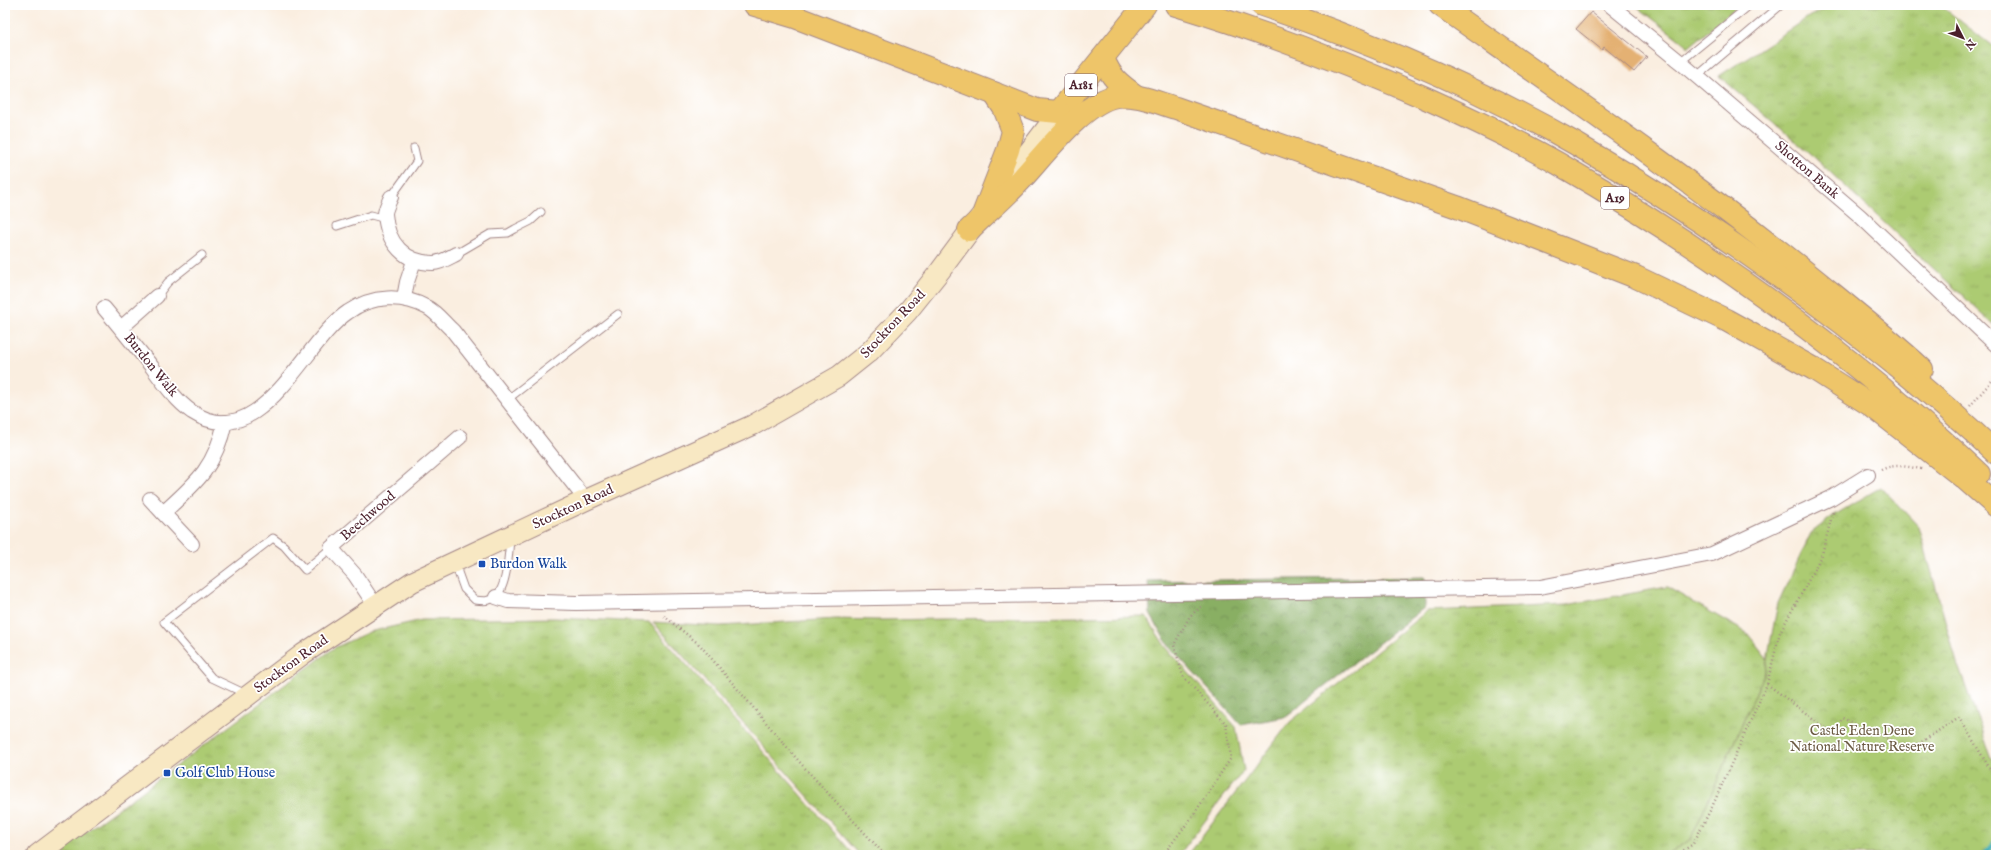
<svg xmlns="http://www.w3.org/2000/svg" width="2001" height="860" font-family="'IM FELL English',serif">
<defs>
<pattern id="grass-tufts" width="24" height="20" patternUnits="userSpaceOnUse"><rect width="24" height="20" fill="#accb72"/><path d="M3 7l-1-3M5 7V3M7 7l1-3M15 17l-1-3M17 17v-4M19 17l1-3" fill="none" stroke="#96ae63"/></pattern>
<pattern id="forest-crowns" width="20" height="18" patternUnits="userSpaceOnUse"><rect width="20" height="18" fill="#89af64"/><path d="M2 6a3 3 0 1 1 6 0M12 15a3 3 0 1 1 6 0" fill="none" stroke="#728e53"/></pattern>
<pattern id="park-crowns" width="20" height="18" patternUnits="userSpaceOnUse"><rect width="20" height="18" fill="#accb72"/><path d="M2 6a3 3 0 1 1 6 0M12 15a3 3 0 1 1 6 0" fill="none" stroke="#96ae63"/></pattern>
</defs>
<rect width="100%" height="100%" fill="#fff"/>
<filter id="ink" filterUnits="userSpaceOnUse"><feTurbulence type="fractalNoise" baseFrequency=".025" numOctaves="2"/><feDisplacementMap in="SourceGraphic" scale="8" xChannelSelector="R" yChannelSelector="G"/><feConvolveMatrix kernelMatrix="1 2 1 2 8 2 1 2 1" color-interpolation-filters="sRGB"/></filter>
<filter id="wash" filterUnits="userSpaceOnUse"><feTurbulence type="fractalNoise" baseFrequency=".012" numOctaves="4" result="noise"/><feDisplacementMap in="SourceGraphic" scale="16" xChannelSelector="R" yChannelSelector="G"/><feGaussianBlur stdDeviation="0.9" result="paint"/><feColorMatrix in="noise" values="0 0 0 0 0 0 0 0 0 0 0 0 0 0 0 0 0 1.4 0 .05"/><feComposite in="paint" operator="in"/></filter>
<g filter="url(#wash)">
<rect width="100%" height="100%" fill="#faeee0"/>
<g fill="url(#grass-tufts)" stroke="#7b754e">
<path d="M1635,5H1739L1689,47Z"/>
<path d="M1833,5H1940L1996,49V327L1814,157L1719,76L1810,16Z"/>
<path d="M1667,587L1747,633L1767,658L1764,675L1691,839L1668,855H1188L1290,722L1427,611L1566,605Z"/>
<path d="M1146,616L1165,646L1236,727L1244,770L1179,855H860L653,622L720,626L836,619L877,620Z"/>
<path d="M555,618L649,622L854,855H53L140,793L334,648L369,632L422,620Z"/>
</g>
<path fill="url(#forest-crowns)" stroke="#6a6748" d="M1425,577V607L1285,717L1241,725L1168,645L1150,614L1148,581Z"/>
<path fill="url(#park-crowns)" stroke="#7b754e" d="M1881,487L1919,527L1957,663L1992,759L1996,764V855H1668L1691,839L1764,675L1778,603L1811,533L1833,516Z"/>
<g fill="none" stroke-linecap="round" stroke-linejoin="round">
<path stroke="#3fafbb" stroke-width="4.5" d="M1983,855L1996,841"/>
</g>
<g id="blocks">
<path fill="#e4b173" d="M1591,12L1647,57L1634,72L1604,47L1602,50L1576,29Z"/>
</g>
</g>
<g filter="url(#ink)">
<use href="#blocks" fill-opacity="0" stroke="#a28686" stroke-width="1"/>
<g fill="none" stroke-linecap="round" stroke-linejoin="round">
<defs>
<g id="lane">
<path d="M1680,62L1750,5"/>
<path d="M1697,76L1781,5"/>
<path d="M391,197L417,161L414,148"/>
<path d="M337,226L371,215L386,219"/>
<path d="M456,254L490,234L508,233L515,229L531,221L541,212"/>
<path d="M157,296L168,282L202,255"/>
<path d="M508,399L618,314"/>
<path d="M455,564L464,589L475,600C482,601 490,602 496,596C507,587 509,552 510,538"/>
<path d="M246,694L212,678L164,622L273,538L284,546L305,570L331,548"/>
</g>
<g id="street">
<path d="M1610,5L1680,62L1860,216L1996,345"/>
<path d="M391,197C389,202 385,209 385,214C387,243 405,263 433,263C441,263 450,257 456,254"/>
<path d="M404,298L407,282L414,261"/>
<path d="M104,308C120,327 136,347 152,367C164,383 175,400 192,412C261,457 303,342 348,312C372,295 403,294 428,308C437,313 445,324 453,331L586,500"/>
<path d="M121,328L157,296"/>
<path d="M150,499L163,513"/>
<path d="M192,544L163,513C196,483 215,468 225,422"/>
<path d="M496,597L508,601L576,603L1540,587L1712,554L1831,498L1868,475"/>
<path d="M375,605L355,575L331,548L460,437"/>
</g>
<g id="secondary">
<path d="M1001,188L1059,112"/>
<path d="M37,855L303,654L412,582L586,500L753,425L839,376L869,352L908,311L940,271L980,217"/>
</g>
<path id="primary" d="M1059,112L1145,5"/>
<g id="highway">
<path d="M755,5L795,17L1037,110L1059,112"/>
<path d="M1176,5C1262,31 1346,63 1428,99C1472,119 1517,140 1559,164C1710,251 1852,354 1979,474"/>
<path d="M1262,5C1370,42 1477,87 1576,144C1645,184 1712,228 1777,275C1854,330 1928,388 1996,453"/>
<path d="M1440,5C1566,94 1693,181 1813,278C1850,308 1887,337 1922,369"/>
<path d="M1103,58C1111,78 1119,84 1136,96"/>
<path d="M984,212L1008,150L1013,131L1004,108L994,93"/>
<path d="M969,230C985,214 1002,200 1018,183C1042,158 1083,101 1117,96C1137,93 1158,103 1176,108L1457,207L1636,277L1726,320L1814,369L1872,406L1964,478L1996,506"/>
</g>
</defs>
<use href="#lane" stroke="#a28686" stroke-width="9"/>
<use href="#street" stroke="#a28686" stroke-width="16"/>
<use href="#secondary" stroke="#a28686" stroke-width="22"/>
<use href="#primary" stroke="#a28686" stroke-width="24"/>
<use href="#highway" stroke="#a28686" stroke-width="24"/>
<g stroke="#a28686" stroke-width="2.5" stroke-dasharray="1 3" stroke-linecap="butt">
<path d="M1970,406L1996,376"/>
<path d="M1881,470C1895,463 1907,467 1922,469"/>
<path d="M664,616L700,645L803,766L885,855"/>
<path d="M1767,684L1835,735L1842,718L1911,749L1959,717L1996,779"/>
<path d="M1996,807L1994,810L1996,811"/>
<path d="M1163,855L1192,817L1231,758L1226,724L1183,676L1174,645L1190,616L1202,606"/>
<path d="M1677,855L1693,844L1712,807L1767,684L1780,632L1803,591L1822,554L1833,512"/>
</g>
<use href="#lane" stroke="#fff" stroke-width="7"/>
<use href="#street" stroke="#fff" stroke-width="14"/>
<use href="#secondary" stroke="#f8e8c3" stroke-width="20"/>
<use href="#primary" stroke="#eec569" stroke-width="22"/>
<use href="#highway" stroke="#eec569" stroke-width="22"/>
</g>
</g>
<g fill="#1a4fb4" stroke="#fff" stroke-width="1.5">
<rect x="478" y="560" width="8" height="8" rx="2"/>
<rect x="163" y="769" width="8" height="8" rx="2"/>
</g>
<g text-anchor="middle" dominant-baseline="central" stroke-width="3.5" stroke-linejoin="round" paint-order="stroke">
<g fill="#fff" stroke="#80626b" stroke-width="1">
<rect x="1065" y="74" width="32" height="22" rx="3"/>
<rect x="1601" y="187" width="28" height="22" rx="3"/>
</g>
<g font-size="13" font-weight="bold" fill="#4a1f2b">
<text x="1081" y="85">A181</text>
<text x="1615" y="198">A19</text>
</g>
<g font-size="14" fill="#4a1f2b" stroke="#fff">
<text transform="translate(1807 170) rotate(41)">Shotton Bank</text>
<text transform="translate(893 324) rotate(-47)">Stockton Road</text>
<text transform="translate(151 365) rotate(51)">Burdon Walk</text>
<text transform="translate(573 507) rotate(-25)">Stockton Road</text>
<text transform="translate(368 516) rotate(-41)">Beechwood</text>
<text transform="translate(291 664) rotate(-36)">Stockton Road</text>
</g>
<g font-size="14" fill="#164399" stroke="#fff" text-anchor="start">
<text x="490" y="564">Burdon Walk</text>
<text x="175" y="773">Golf Club House</text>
</g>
<g font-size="14" fill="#6c5b44" stroke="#fff">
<text x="1862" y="731">Castle Eden Dene<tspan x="1862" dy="16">National Nature Reserve</tspan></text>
</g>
</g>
<rect width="2001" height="860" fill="none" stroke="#fff" stroke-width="20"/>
<g transform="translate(1963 38) rotate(132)" stroke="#ffffff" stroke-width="3" paint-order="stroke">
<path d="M0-3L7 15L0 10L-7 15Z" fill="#4a1f2b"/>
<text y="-6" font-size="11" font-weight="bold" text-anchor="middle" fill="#4a1f2b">N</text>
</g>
</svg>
